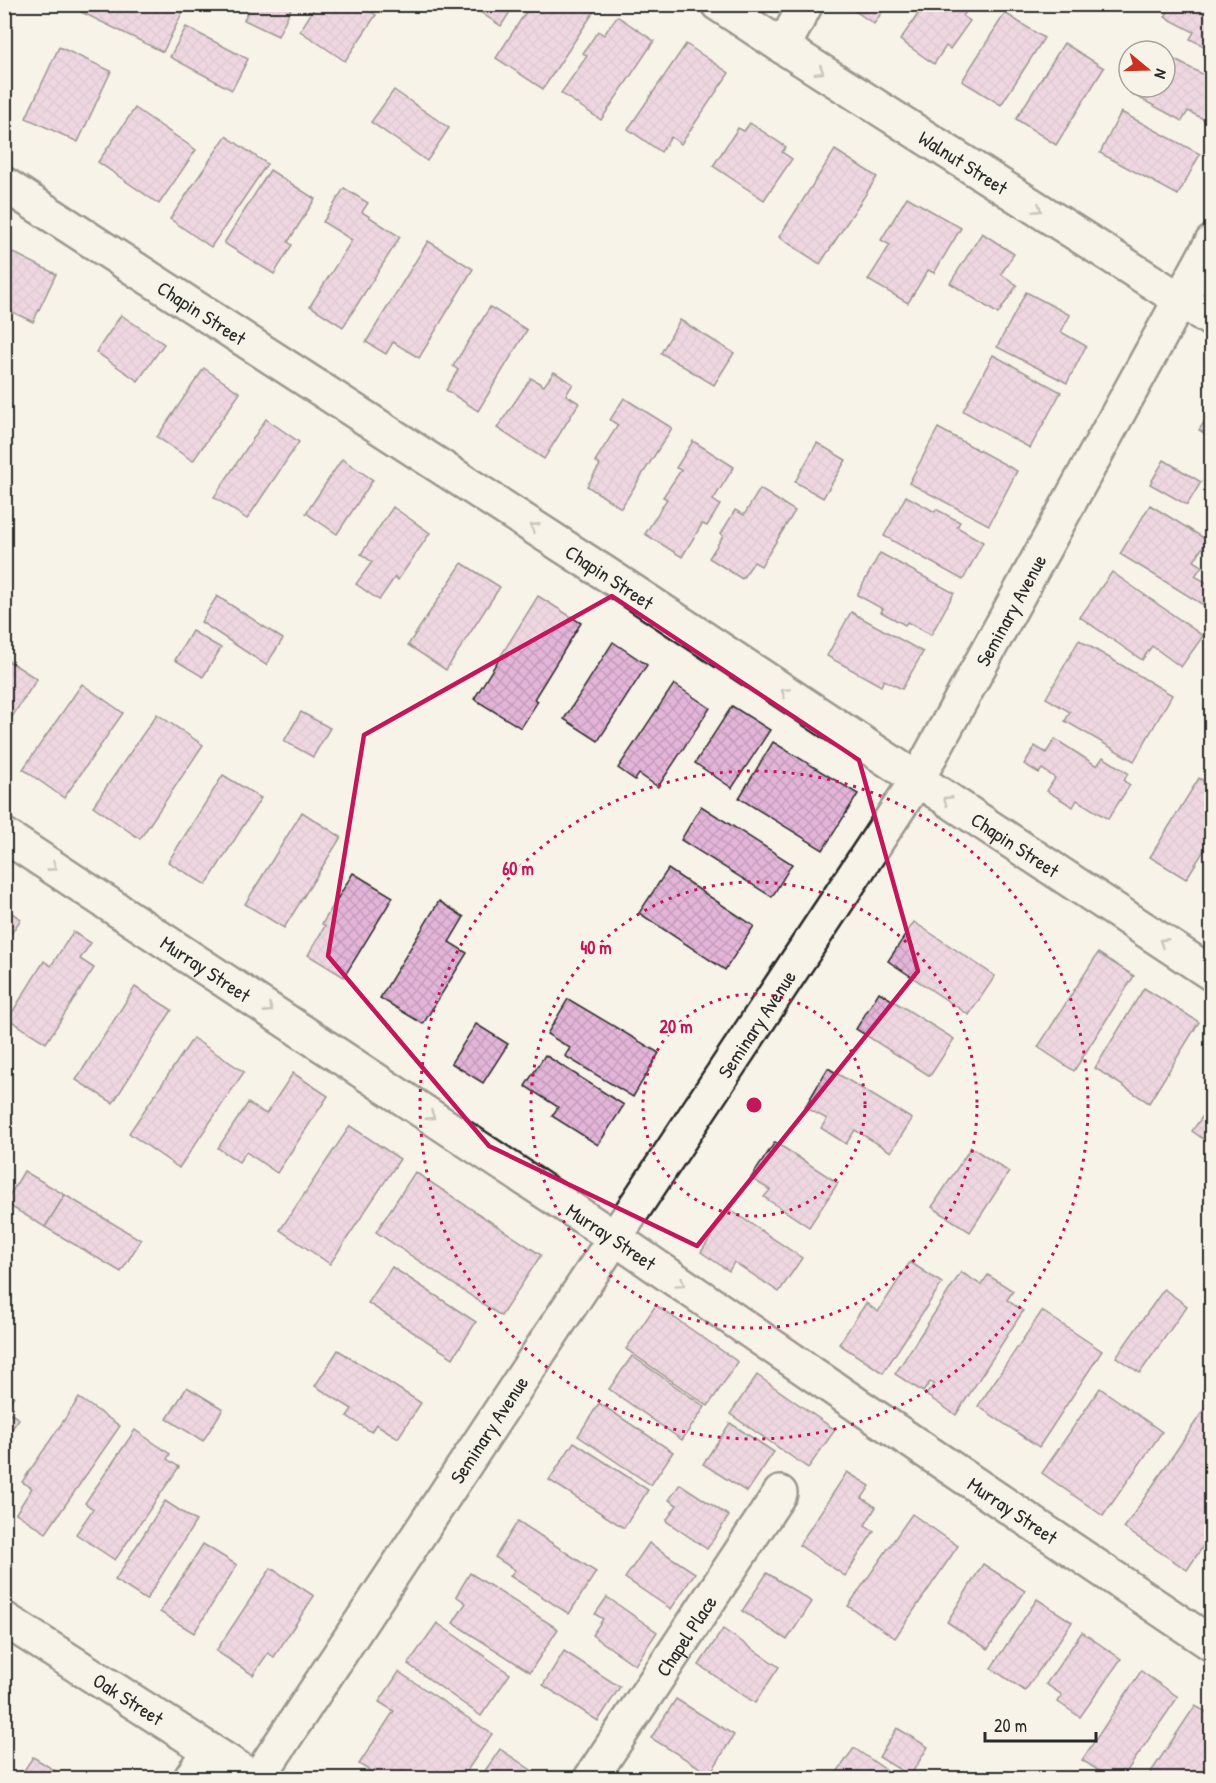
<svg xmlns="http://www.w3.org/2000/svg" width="1216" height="1783" font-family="'Patrick Hand',sans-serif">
<defs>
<pattern id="building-cross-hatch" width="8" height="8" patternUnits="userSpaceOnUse" patternTransform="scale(1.5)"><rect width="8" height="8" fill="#e3b5d8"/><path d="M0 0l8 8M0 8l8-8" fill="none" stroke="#c39cba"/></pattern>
</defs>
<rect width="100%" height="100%" fill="#f7f3e8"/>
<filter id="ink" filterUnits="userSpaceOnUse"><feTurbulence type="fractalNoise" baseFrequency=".0167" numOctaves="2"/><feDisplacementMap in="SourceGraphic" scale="12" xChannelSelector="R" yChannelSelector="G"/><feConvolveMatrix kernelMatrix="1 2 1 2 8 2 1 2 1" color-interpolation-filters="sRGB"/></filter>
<g filter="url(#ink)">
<g fill="url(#building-cross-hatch)" stroke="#2b2b2b" stroke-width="1.5">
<path d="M80,4H179L185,7L163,52L77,10Z"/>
<path d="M251,4H293L278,36L244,20Z"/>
<path d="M317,4H360L376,15L345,61L300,31Z"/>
<path d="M468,4H515L501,26Z"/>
<path d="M531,4H599L543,89L496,58Z"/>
<path d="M845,4H896L893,10L886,6L874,24Z"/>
<path d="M925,4H971L963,16L970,21L950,49L946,46L934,64L900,40Z"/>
<path d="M1172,4H1212V50L1190,39L1194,32L1165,17Z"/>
<path d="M1005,13L1044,38L1001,105L962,81Z"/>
<path d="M617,16L654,41L601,120L561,93L587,56L583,53L598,31L604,35Z"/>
<path d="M186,27L248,59L232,90L170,57Z"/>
<path d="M1064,43L1104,68L1056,145L1016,119Z"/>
<path d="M686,44L729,73L681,144L671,137L661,152L628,129Z"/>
<path d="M59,47L111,71L78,142L26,118Z"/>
<path d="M1165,55L1212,79V112L1207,121L1188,111L1182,121L1130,93L1133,87H1165Z"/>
<path d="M394,90L449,128L427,161L371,122Z"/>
<path d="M135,108L196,150L159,204L98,162Z"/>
<path d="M1121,112L1200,154L1178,195L1100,153Z"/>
<path d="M750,123L786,147L782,152L792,159L764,200L713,166L738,128L744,131Z"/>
<path d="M226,136L267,164L211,247L170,219Z"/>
<path d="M835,150L877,177L820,264L779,237Z"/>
<path d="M270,170L315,199L288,242L292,245L274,274L224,243Z"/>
<path d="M344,188L368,203L362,212L400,237L343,327L310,306L352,240L323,222Z"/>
<path d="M907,197L961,228L934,273L928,270L908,303L868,280L890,245L881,240Z"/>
<path d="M982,233L1014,254L1001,274L1017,285L998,314L950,283Z"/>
<path d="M428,241L473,269L419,358L393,342L386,354L366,342Z"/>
<path d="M4,248L56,274L33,322L4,308Z"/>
<path d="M1026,292L1070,315L1061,332L1086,346L1067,383L997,347Z"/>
<path d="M490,307L527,330L478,411L446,390L458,370L453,366Z"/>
<path d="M121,315L164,344L138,381L96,352Z"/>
<path d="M680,320L734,353L714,385L661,353Z"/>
<path d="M993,355L1061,392L1030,448L963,411Z"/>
<path d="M204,368L240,393L193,461L157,437Z"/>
<path d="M554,372L573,384L566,395L579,403L544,459L497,428L531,378L544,386Z"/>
<path d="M624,398L672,428L621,508L587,486L600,465L595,461L618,425L610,420Z"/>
<path d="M1212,410V438L1199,430Z"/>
<path d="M266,419L299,442L247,519L214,497Z"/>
<path d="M938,428L1017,471L989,525L909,483Z"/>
<path d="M693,441L734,467L713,500L720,505L707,526L702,524L682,557L645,534L667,499L663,497L681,470L676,468Z"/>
<path d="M817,443L846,460L823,498L795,482Z"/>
<path d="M342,459L373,480L337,534L306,513Z"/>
<path d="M1164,460L1201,482L1187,505L1150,484Z"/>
<path d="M760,489L795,511L761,566L754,562L742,579L709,558L723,536L721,534L735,510L744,515Z"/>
<path d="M906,496L935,512L936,509L960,522L957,527L983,542L963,580L884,536Z"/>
<path d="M1150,505L1207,540L1194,561L1202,566L1195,576L1212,586V596L1205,606L1120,554Z"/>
<path d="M393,507L430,533L398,580L395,577L379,600L356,584L372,562L361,554Z"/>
<path d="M880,553L954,593L931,635L907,622L905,625L881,612L883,609L857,595Z"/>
<path d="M462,563L500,587L446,670L408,645Z"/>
<path d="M1112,572L1203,636L1181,667L1152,646L1142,660L1080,617Z"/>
<path d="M217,596L283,639L266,665L201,622Z"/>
<path d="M538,596L581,623L534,699L538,701L521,728L474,699Z"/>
<path d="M851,612L923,652L902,689L884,680L881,686L827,656Z"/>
<path d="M192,631L221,648L203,677L175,660Z"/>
<path d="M1079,640L1172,695L1134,761L1065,721L1070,712L1046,698Z"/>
<path d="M613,642L647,665L598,741L564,719Z"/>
<path d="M4,658L37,679L4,729Z"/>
<path d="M82,684L123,713L64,798L23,769Z"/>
<path d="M674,684L710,708L658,787L639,774L635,780L618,768Z"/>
<path d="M732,706L770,730L732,788L695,763Z"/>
<path d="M301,712L330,728L313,757L284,741Z"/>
<path d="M157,714L203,745L140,839L93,806Z"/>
<path d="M1055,739L1097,766L1103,757L1128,773L1124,781L1130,785L1108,819L1077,800L1073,807L1047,791L1055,778L1042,769L1039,773L1024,764L1035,746L1046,753Z"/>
<path d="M773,742L858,794L823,850L739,798Z"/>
<path d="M223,775L261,798L206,885L168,862Z"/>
<path d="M1212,776V838L1186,879L1150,857L1199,778L1207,783Z"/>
<path d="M701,806L792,864L772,897L681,840Z"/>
<path d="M302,812L341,837L284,928L245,904Z"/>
<path d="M668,869L754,926L725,970L639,913Z"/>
<path d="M353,873L393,897L344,977L308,955L325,926L322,924Z"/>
<path d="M439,901L464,917L449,942L467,953L423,1024L380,998Z"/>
<path d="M4,908L21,919L4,944Z"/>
<path d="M914,922L995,976L969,1015L888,961Z"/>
<path d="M73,932L91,943L80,959L94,968L46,1043L8,1019L44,961L51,966Z"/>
<path d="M1098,953L1134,976L1074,1071L1038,1047Z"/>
<path d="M135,987L172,1010L113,1103L76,1080Z"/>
<path d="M1144,988L1199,1022L1149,1103L1095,1068Z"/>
<path d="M879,992L954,1039L930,1076L856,1029Z"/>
<path d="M568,999L659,1053L633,1097L565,1056L570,1048L547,1034Z"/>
<path d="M476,1024L508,1044L483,1083L451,1063Z"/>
<path d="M193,1038L244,1072L179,1168L129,1133Z"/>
<path d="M545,1055L624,1105L598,1145L552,1116L558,1107L525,1086Z"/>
<path d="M828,1068L912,1119L891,1152L855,1130L846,1144L821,1128L827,1119L805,1107Z"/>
<path d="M293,1073L328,1096L277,1173L246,1152L239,1162L218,1148L248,1103L266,1114Z"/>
<path d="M1212,1103V1145L1192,1131Z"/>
<path d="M350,1126L400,1159L330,1264L280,1230Z"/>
<path d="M775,1142L838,1183L809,1227L764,1197L770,1190L751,1178Z"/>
<path d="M971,1147L1009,1172L970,1232L932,1207Z"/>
<path d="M24,1171L65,1195L45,1227L5,1203Z"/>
<path d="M415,1172L541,1255L501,1316L376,1232Z"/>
<path d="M65,1195L141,1240L121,1272L45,1227Z"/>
<path d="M729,1209L802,1258L779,1292L734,1262L729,1271L701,1252Z"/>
<path d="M910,1262L942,1283L883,1373L839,1344L866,1303L878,1312Z"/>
<path d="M392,1267L476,1322L453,1358L368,1303Z"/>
<path d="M961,1272L981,1285L988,1275L1013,1291L1007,1300L1023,1311L956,1415L926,1395L934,1384L930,1382L923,1392L895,1374Z"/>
<path d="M1164,1289L1187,1306L1140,1373L1116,1357Z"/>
<path d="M656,1305L738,1362L708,1406L626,1349Z"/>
<path d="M1042,1311L1102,1351L1039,1447L978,1406Z"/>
<path d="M338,1350L421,1403L398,1438L376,1424L371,1432L347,1416L352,1409L315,1386Z"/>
<path d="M632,1356L705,1407L682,1440L609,1389Z"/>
<path d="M757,1375L835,1430L808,1468L730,1414Z"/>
<path d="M187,1387L223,1409L203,1441L167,1419Z"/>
<path d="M1100,1388L1162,1432L1103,1516L1042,1473Z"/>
<path d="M4,1390L14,1396L5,1410L19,1419L4,1440Z"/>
<path d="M79,1398L120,1426L46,1533L16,1513L32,1488L22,1482Z"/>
<path d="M1209,1402L1212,1403V1533L1187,1570L1124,1528Z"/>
<path d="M599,1403L673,1452L651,1485L578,1436Z"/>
<path d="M730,1423L774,1452L747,1492L703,1464Z"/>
<path d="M135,1430L170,1454L167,1459L179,1467L115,1560L76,1534L93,1509L85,1503Z"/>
<path d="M574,1442L648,1490L624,1528L549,1480Z"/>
<path d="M847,1472L870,1486L862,1498L876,1507L865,1525L874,1531L845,1576L799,1545Z"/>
<path d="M680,1484L729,1516L707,1549L666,1521L677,1505L669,1500Z"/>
<path d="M165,1501L196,1521L146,1600L115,1580Z"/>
<path d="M912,1514L958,1546L895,1638L848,1606Z"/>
<path d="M518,1521L596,1572L569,1614L510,1576L515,1570L495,1557Z"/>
<path d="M649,1543L695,1573L671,1609L625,1578Z"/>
<path d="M203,1544L237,1565L194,1633L160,1612Z"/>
<path d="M983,1564L1025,1591L988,1649L947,1622Z"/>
<path d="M271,1568L314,1596L274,1657L268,1653L253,1675L216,1651Z"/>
<path d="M470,1573L558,1629L530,1672L453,1623L466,1603L456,1596Z"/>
<path d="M767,1573L812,1602L787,1640L742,1611Z"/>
<path d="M607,1597L657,1632L635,1665L592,1635L603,1619L595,1614Z"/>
<path d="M1037,1599L1072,1622L1025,1691L991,1668Z"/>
<path d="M437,1623L510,1674L481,1716L408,1664Z"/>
<path d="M723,1629L779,1667L755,1703L699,1665Z"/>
<path d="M1082,1632L1121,1659L1080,1717L1058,1702L1062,1695L1046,1684Z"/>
<path d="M564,1651L620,1687L598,1721L543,1685Z"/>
<path d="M1141,1671L1178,1697L1122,1778H1110L1082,1760Z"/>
<path d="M399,1672L492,1734L462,1778H381L359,1764L394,1711L379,1702Z"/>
<path d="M676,1699L734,1735L710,1774L651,1738Z"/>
<path d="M1195,1706L1212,1715V1778H1147Z"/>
<path d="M897,1728L928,1747L910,1776L879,1757Z"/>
<path d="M854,1748L898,1778H833Z"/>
<path d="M500,1749L543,1778H480Z"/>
<path d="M33,1757L67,1778H19Z"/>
</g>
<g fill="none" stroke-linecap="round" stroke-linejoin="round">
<defs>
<g id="minor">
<path id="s1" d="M718,4L783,47L1212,320"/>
<path d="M783,47L806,4"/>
<path id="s2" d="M4,184L614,579L1212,974"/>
<path id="s3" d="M4,835L615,1238L862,1408L1212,1644"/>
<path d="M191,1778L209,1750"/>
<path id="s4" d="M258,1778L917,780L1212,242"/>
<path id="s5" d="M591,1778L780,1493"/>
</g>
<g id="tertiary">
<path id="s6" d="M4,1619L253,1778"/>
</g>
</defs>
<use href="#minor" stroke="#2b2b2b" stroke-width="38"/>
<use href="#tertiary" stroke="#2b2b2b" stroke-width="38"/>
<use href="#minor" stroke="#f7f3e8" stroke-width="33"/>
<use href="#tertiary" stroke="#f7f3e8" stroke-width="33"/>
</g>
<defs><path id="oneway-chevron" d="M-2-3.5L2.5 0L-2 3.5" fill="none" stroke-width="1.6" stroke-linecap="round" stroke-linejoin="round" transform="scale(1.5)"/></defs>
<g stroke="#918f8a">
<use href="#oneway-chevron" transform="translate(820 71) rotate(32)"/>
<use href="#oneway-chevron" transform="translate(1038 209) rotate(32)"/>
<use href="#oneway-chevron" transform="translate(534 527) rotate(-147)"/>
<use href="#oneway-chevron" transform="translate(785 692) rotate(-146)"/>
<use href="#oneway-chevron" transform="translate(947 800) rotate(-147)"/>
<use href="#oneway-chevron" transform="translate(53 867) rotate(33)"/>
<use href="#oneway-chevron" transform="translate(1163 942) rotate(-147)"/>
<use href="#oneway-chevron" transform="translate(269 1009) rotate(33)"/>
<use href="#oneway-chevron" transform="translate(431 1116) rotate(33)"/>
<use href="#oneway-chevron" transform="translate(681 1283) rotate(35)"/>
</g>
</g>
<path d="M0 0H1216V1783H0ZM612,596L859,760L918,971L697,1246L489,1146L328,956L364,735Z" fill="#f7f3e8" fill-opacity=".55" fill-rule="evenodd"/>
<path fill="none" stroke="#c2185b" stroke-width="4.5" stroke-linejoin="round" d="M612,596L859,760L918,971L697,1246L489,1146L328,956L364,735Z"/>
<g fill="none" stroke="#c2185b" stroke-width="3" stroke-dasharray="3 6">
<circle cx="754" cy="1105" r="111"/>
<circle cx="754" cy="1105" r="223"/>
<circle cx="754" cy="1105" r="334"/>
</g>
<g text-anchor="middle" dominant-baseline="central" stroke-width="5" stroke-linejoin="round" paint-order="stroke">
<g font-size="20" fill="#2b2b2b" stroke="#f7f3e8">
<text stroke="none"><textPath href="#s1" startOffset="292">Walnut Street</textPath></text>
<text stroke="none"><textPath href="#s2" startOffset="236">Chapin Street</textPath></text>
<text stroke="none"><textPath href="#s2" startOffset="722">Chapin Street</textPath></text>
<text stroke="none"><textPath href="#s4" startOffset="1390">Seminary Avenue</textPath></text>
<text stroke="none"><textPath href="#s2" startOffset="1208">Chapin Street</textPath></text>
<text stroke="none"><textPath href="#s3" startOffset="242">Murray Street</textPath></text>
<text stroke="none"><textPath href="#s4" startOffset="904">Seminary Avenue</textPath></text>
<text stroke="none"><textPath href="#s3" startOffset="728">Murray Street</textPath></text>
<text stroke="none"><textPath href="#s4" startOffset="418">Seminary Avenue</textPath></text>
<text stroke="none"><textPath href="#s3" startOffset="1214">Murray Street</textPath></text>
<text stroke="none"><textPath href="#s5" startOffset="171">Chapel Place</textPath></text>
<text stroke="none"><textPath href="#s6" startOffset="148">Oak Street</textPath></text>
</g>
</g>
<circle cx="754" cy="1105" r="9" fill="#c2185b" stroke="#f7f3e8" stroke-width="3"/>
<g font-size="18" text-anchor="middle" font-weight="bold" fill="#c2185b" stroke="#f7f3e8" stroke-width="5" stroke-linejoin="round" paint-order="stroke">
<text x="518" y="875">60 m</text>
<text x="596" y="954">40 m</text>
<text x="676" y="1033">20 m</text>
</g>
<rect width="1216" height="1783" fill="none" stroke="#f7f3e8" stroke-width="24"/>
<rect x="12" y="12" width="1192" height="1759" fill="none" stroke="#2b2b2b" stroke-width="2" filter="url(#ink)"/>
<g transform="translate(1147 69) rotate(109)"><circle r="28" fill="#f7f3e8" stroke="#a5a39c" stroke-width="1.5"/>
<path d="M0-4.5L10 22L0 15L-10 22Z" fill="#c8321e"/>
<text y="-9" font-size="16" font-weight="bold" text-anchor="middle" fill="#2b2b2b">N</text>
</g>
<path d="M985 1732v9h111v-9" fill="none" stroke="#2b2b2b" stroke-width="3"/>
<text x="994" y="1732" font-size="18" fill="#2b2b2b" stroke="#f7f3e8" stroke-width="4.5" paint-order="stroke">20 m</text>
</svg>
